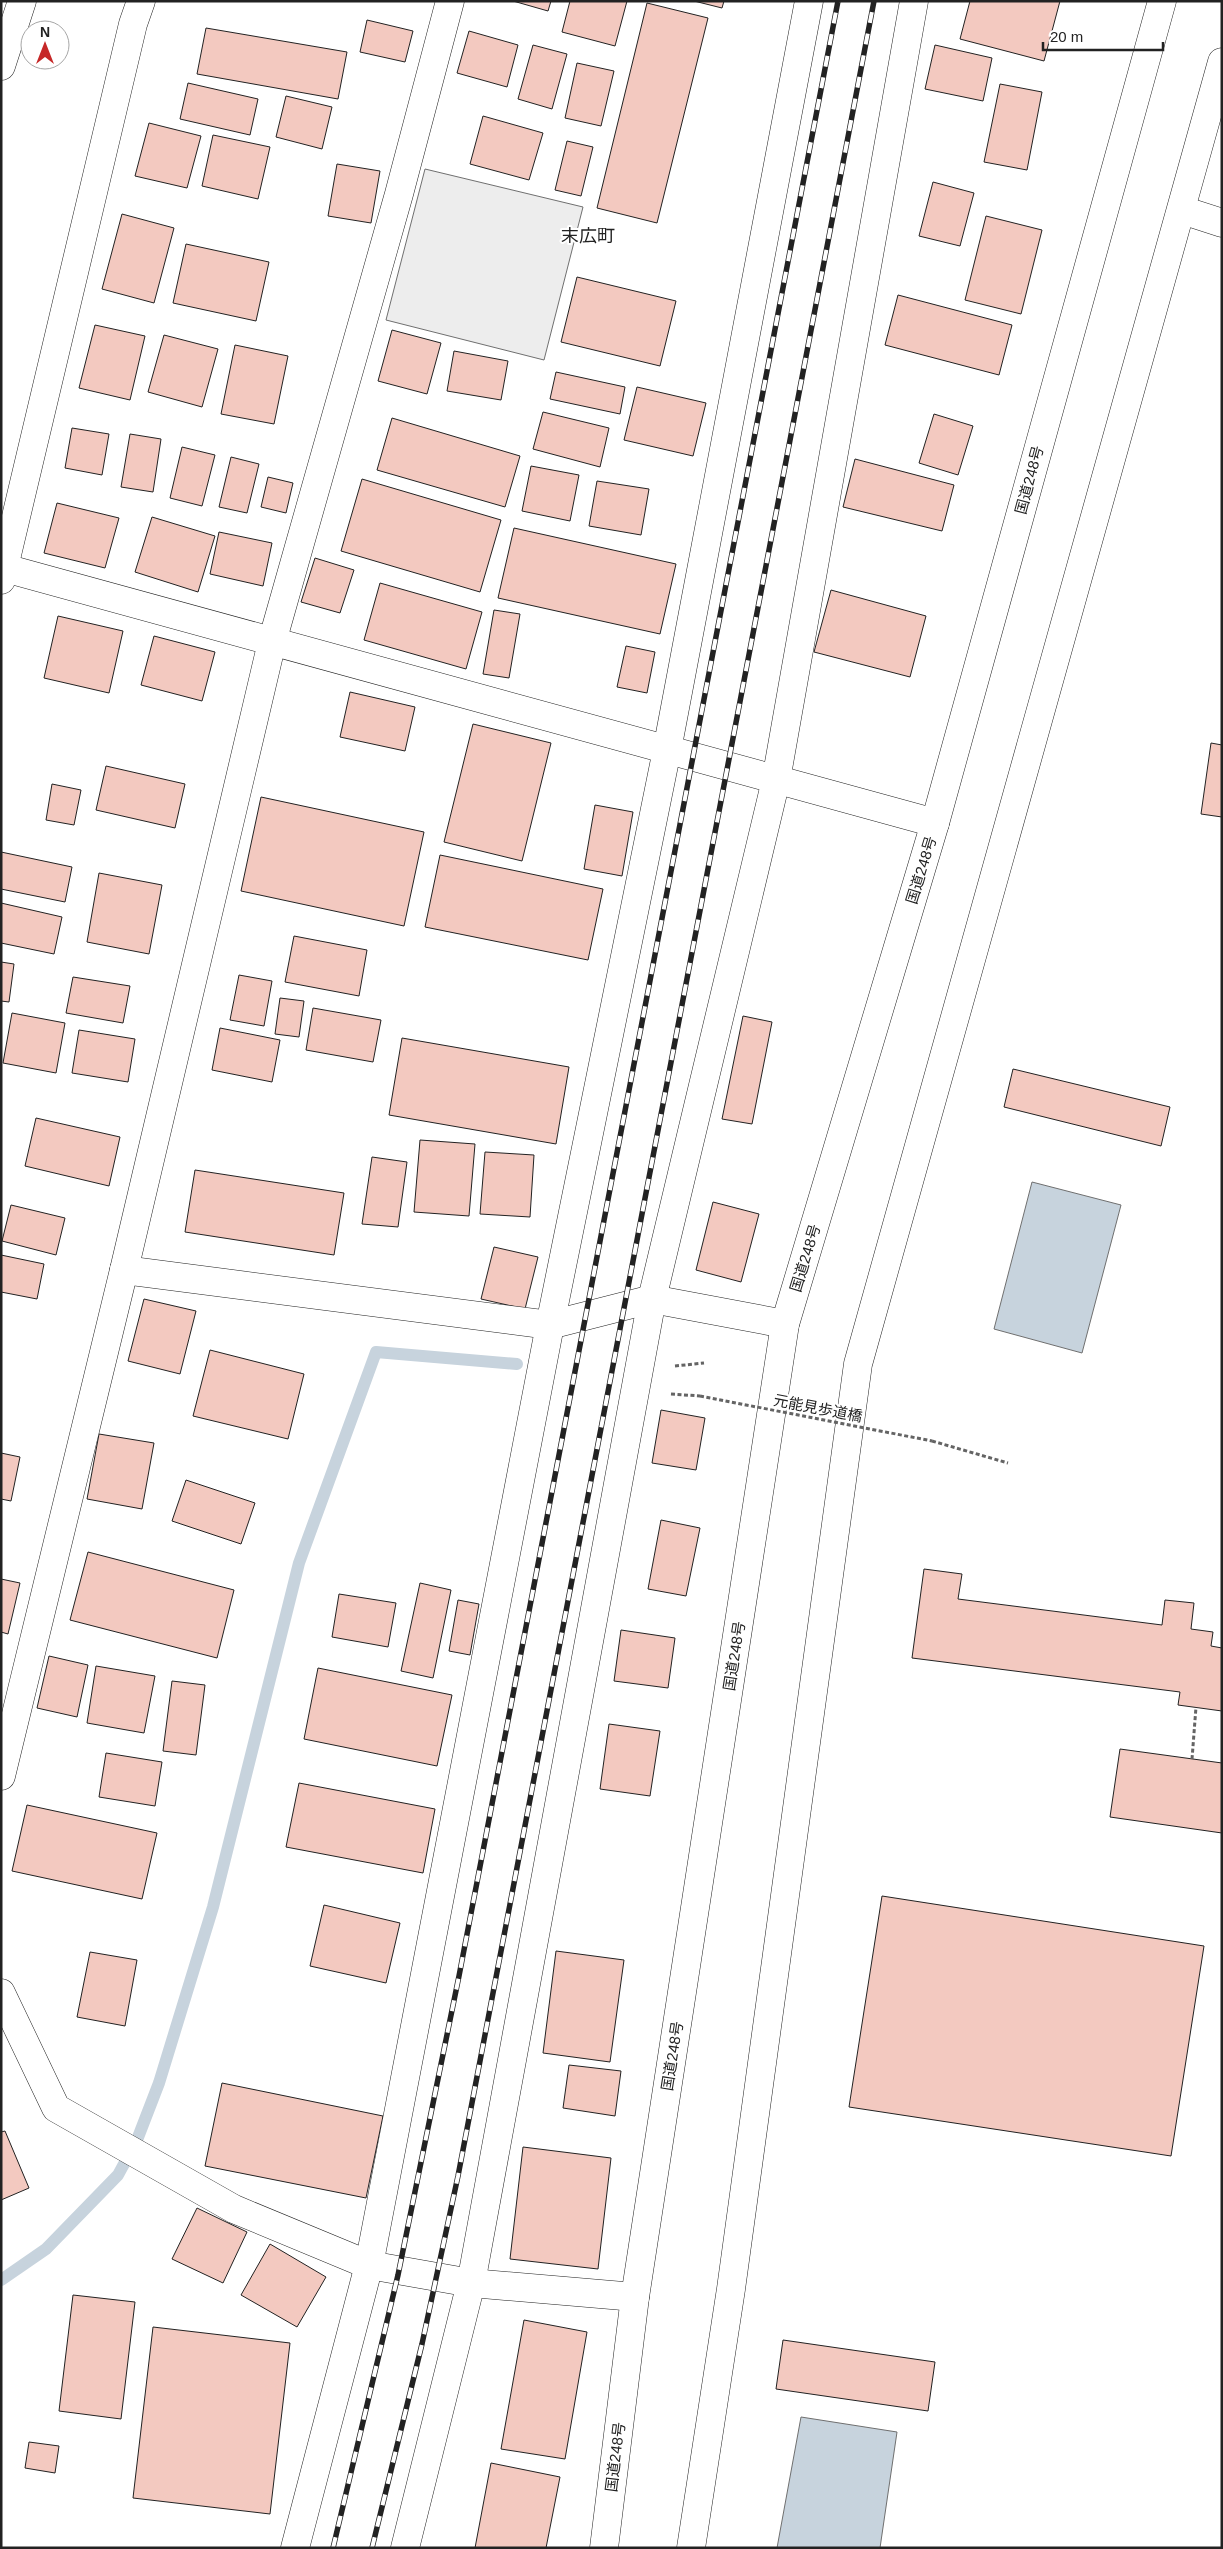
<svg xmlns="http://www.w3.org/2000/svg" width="1223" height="2549" font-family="Arial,'Noto Sans JP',sans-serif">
<rect width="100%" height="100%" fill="#fff"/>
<path fill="#ededed" stroke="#6f6f6f" d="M425,169L583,207L544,360L386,320Z"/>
<g fill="#c7d3dd" stroke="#6f6f6f">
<path d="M1032,1182L1121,1205L1082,1353L994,1329Z"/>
<path d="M801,2417L897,2432L880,2548H777Z"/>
</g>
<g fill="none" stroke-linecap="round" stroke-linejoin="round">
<path stroke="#c7d3dd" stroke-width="12" d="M1,2280L46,2249L118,2175L137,2140L159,2083L213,1907L299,1563L376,1352L517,1364"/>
</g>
<g fill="#f3c9c0" stroke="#222">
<path d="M513,1H551L548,11Z"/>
<path d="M570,1H627L615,46L562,32Z"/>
<path d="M694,1H724L722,8Z"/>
<path d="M970,1H1060L1044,61L960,39Z"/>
<path d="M647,3L708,18L657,223L597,208Z"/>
<path d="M367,20L413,31L405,62L360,52Z"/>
<path d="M206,28L347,52L338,99L197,74Z"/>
<path d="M469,31L518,45L507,87L457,73Z"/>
<path d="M533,45L567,54L552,109L518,99Z"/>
<path d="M935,45L992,58L983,101L925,89Z"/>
<path d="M577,63L614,71L601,126L565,118Z"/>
<path d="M188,83L258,99L250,135L180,119Z"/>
<path d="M1000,84L1042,92L1027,170L984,162Z"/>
<path d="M286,96L332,107L322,149L276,137Z"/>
<path d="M483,116L543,133L529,180L470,164Z"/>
<path d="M149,123L201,136L187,188L135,176Z"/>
<path d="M213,135L270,147L258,199L202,186Z"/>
<path d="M567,141L593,147L581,196L555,190Z"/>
<path d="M337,164L380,171L371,223L328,216Z"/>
<path d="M933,182L974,193L960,246L919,236Z"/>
<path d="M122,214L174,228L154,303L102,289Z"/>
<path d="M986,216L1042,230L1021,314L965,300Z"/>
<path d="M186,244L269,262L256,321L173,303Z"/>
<path d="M577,277L676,301L660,366L561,342Z"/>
<path d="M898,295L1012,325L999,375L885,345Z"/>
<path d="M95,325L145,336L130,400L79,388Z"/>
<path d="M392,330L441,343L427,394L378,381Z"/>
<path d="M164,335L218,349L202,407L148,392Z"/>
<path d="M235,345L288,356L274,424L221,414Z"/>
<path d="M454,351L508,361L501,400L447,391Z"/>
<path d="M556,372L625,387L620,414L550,399Z"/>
<path d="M637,387L706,403L693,456L624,440Z"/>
<path d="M543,412L609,428L600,467L533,449Z"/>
<path d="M934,414L973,426L958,475L919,463Z"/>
<path d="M392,418L520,456L505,507L377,470Z"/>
<path d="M72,428L109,434L102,475L65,468Z"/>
<path d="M130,434L161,439L153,492L121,487Z"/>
<path d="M182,447L215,455L202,506L170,498Z"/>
<path d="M231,457L259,464L247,513L219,507Z"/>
<path d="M855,459L954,485L942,531L843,507Z"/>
<path d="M531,466L579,475L570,521L522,511Z"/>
<path d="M268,477L293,483L286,513L261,507Z"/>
<path d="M362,479L501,520L480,592L341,551Z"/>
<path d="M597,481L649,489L641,535L589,526Z"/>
<path d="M57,503L119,518L105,568L44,553Z"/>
<path d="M152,517L215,536L198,592L135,572Z"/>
<path d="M514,528L676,564L660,634L498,598Z"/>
<path d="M219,532L272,543L263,586L210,574Z"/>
<path d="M315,558L354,570L340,613L301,602Z"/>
<path d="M380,583L482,612L466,669L364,640Z"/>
<path d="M831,590L926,616L910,677L814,652Z"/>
<path d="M494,610L520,614L509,678L483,674Z"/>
<path d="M58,616L123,631L109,693L44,678Z"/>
<path d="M154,636L215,652L202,701L141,685Z"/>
<path d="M626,646L655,652L647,693L617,687Z"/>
<path d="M350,692L415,707L405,751L340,737Z"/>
<path d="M473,724L551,743L522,861L444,842Z"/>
<path d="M1211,743L1222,745V817L1201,814Z"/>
<path d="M106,766L185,784L175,828L96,810Z"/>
<path d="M52,784L81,790L74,825L46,820Z"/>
<path d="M261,797L424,832L404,926L241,891Z"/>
<path d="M595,805L633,812L622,876L584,869Z"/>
<path d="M1,852L72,867L65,902L1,889Z"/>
<path d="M440,855L603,889L588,960L425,927Z"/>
<path d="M99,873L162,885L149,954L87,942Z"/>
<path d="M1,903L62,917L54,954L1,943Z"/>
<path d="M294,936L367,950L359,996L285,982Z"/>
<path d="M1,962L14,964L9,1002L1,1001Z"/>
<path d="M239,975L272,981L264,1026L230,1020Z"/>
<path d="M73,977L130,986L123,1023L66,1013Z"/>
<path d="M280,998L304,1001L299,1037L275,1034Z"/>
<path d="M313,1008L381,1020L373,1062L306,1050Z"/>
<path d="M12,1013L65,1023L56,1073L3,1063Z"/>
<path d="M743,1016L772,1022L752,1124L722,1119Z"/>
<path d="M220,1028L280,1040L272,1082L212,1070Z"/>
<path d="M79,1030L135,1039L128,1082L72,1073Z"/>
<path d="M402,1038L569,1067L556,1144L389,1115Z"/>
<path d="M1013,1069L1170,1107L1161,1146L1004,1107Z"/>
<path d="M36,1118L120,1137L109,1186L25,1166Z"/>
<path d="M420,1140L475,1144L469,1216L414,1212Z"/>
<path d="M485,1152L534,1155L530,1217L480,1214Z"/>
<path d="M372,1157L407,1162L398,1227L362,1224Z"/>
<path d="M195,1170L344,1193L334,1255L185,1232Z"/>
<path d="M713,1202L759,1214L741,1282L696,1270Z"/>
<path d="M11,1205L65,1218L56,1255L2,1241Z"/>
<path d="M494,1247L538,1257L525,1309L481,1299Z"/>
<path d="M1,1255L44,1264L37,1299L1,1292Z"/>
<path d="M144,1299L196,1311L180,1374L128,1361Z"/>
<path d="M210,1350L304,1374L288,1439L193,1416Z"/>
<path d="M661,1410L705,1418L696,1470L652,1463Z"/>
<path d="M99,1434L154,1443L142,1509L87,1499Z"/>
<path d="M1,1453L20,1457L11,1501L1,1499Z"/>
<path d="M186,1480L255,1503L241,1544L172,1521Z"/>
<path d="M661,1520L700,1528L686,1596L648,1589Z"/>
<path d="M88,1552L234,1590L217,1658L70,1620Z"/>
<path d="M924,1569L962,1574L958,1599L1162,1625L1165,1600L1194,1603L1191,1629L1213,1632L1211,1646L1222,1648V1711L1178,1705L1180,1692L912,1658Z"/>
<path d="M1,1579L20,1583L8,1634L1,1632Z"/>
<path d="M420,1583L451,1590L433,1678L401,1671Z"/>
<path d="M339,1594L396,1603L388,1647L332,1637Z"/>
<path d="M458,1600L479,1604L470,1655L449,1651Z"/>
<path d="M621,1630L675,1638L668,1688L614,1681Z"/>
<path d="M49,1656L88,1665L77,1717L37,1708Z"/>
<path d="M96,1666L155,1676L144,1733L87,1723Z"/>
<path d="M318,1668L452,1695L437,1766L304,1739Z"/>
<path d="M172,1681L205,1685L196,1755L163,1751Z"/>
<path d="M609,1724L660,1731L650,1796L600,1789Z"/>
<path d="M1120,1749L1222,1763V1833L1110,1817Z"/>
<path d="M106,1753L162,1762L155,1806L99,1797Z"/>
<path d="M299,1783L435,1809L423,1873L286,1847Z"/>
<path d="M27,1805L157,1833L142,1899L12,1871Z"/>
<path d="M882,1896L1204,1946L1171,2156L849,2107Z"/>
<path d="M324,1905L400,1923L386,1983L310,1966Z"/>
<path d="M556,1951L624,1960L610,2062L543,2053Z"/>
<path d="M90,1952L137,1960L125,2026L77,2017Z"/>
<path d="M569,2065L621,2071L615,2116L563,2108Z"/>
<path d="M222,2083L383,2116L366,2198L205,2166Z"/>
<path d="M5,2131L29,2188L1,2200V2132Z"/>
<path d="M523,2147L611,2158L598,2269L510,2259Z"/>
<path d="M197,2208L247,2232L223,2283L172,2259Z"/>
<path d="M270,2244L326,2277L297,2327L241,2295Z"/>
<path d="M73,2295L135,2302L121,2419L59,2411Z"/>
<path d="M524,2320L587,2332L565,2459L501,2449Z"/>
<path d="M153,2327L290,2343L270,2514L133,2498Z"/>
<path d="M783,2340L935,2362L928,2411L776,2389Z"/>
<path d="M29,2442L59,2446L55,2473L25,2468Z"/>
<path d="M491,2463L560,2477L546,2548H475Z"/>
</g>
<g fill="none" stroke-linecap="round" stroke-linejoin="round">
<defs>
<g id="minor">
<path d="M1,66L22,1"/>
<path d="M1182,210L1222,223"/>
<path d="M1,567L935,823"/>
<path d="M1,580L133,24L141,1"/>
<path d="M124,1270L550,1325L652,1299L785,1324"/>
<path d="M1,1776L124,1270L272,642L399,194L450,1"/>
<path d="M1,1993L56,2108L234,2209L369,2265L471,2283L635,2297"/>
<path d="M295,2548L369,2265L550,1325L667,750L809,1"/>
<path d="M405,2548L471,2283L652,1299L776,780L914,1"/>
</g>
<g id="trunk">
<path d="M604,2548L635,2297L785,1324L935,823L1162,1"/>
<path d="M691,2548L731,2289L858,1364L1222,62"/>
</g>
</defs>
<use href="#minor" stroke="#222" stroke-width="29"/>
<use href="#trunk" stroke="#222" stroke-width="29"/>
<g stroke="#646464" stroke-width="3" stroke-dasharray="4 2.5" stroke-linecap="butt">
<path d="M675,1366L704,1363"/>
<path d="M671,1394L700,1396"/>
<path d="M932,1441L1008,1463"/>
<path d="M1192,1759L1196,1707"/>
</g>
<use href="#minor" stroke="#fff" stroke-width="28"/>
<use href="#trunk" stroke="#fff" stroke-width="28"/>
<defs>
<g id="rail">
<path d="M333,2548L398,2275L459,1976L838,1"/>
<path d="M372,2548L422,2344L458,2176L874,1"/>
</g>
</defs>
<use href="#rail" stroke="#222" stroke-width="5.5"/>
<use href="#rail" stroke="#fff" stroke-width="4" stroke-dasharray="11" stroke-linecap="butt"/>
<path stroke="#646464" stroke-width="3" stroke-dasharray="4 2.5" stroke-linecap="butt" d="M700,1396L932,1441"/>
</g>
<g text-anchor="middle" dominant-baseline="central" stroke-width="4" stroke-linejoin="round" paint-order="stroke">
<g font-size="15" fill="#222" stroke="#fff">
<text transform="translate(1029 480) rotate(-75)">国道248号</text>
<text transform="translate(921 870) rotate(-73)">国道248号</text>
<text transform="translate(805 1258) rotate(-73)">国道248号</text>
<text transform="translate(818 1408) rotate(11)">元能見歩道橋</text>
<text transform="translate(734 1656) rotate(-81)">国道248号</text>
<text transform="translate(672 2056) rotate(-81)">国道248号</text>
<text transform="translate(615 2457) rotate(-83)">国道248号</text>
</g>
<g font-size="18" fill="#222" stroke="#fff">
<text x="588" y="236">末広町</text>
</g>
</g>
<rect width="1223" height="2549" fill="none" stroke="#222222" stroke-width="5"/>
<g transform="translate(45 45)"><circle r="24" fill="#ffffff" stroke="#a7a7a7"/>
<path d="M0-4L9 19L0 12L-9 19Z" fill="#c62828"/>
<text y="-8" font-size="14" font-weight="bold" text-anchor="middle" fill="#222222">N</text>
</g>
<path d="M1043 42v8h120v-8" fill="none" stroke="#222222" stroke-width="2.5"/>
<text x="1050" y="42" font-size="15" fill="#222222" stroke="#ffffff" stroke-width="4" paint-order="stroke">20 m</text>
</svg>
